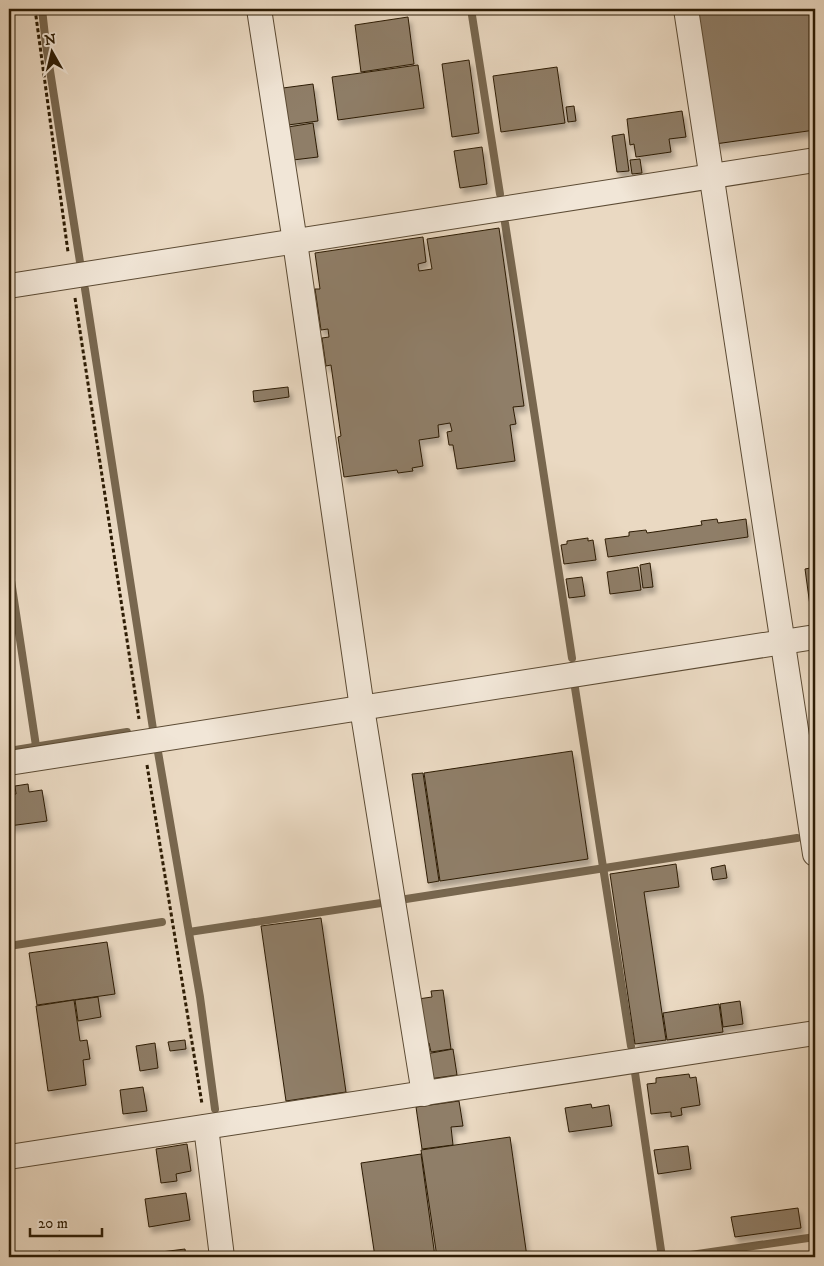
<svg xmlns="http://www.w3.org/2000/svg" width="824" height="1266" font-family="'IM FELL DW Pica',serif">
<defs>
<filter id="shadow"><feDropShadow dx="3" dy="5.5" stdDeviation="2.5" flood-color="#0004"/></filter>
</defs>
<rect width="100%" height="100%" fill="#ead9c2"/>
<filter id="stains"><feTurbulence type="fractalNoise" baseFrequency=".004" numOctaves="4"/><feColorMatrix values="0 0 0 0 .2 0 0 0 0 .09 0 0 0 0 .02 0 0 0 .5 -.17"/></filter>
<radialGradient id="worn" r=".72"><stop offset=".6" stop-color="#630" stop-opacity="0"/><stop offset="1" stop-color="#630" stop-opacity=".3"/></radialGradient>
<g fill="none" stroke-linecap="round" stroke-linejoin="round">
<g stroke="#78674f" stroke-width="8">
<path d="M42,9L46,45L80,262"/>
<path d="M471,9L500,194"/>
<path d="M505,223L572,658"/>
<path d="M85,289L153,729"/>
<path d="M9,567L36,746"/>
<path d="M575,688L631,1046"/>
<path d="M9,751L127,732"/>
<path d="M158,752L200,997L215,1109"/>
<path d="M406,899L797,838"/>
<path d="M189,932L381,903"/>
<path d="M9,946L162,922"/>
<path d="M635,1073L662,1257"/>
<path d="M677,1257L815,1237"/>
</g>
</g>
<g fill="#8f7e67" stroke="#2d1c04" filter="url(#shadow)">
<path d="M695,9H815V130L715,144Z"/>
<path d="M408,17L414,64L361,72L355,25Z"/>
<path d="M469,60L479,133L452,137L442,64Z"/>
<path d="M418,65L424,108L338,120L332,77Z"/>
<path d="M557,67L565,123L501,132L493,76Z"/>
<path d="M313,84L318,121L288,125L283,88Z"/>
<path d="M574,106L576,121L568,122L566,107Z"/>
<path d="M682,111L686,137L669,139L671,152L636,157L634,144L630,145L627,119Z"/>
<path d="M313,123L318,157L293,160L288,127Z"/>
<path d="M624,134L629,171L617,172L612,136Z"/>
<path d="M482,147L487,184L460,188L454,151Z"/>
<path d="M640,159L642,173L632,174L630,160Z"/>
<path d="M499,228L524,406L513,407L516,424L510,425L515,461L457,469L453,445H449L447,432L452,431L450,423L438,425L439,437L419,440L423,466L412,468L413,471L398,473L397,470L344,477L338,437L341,436L331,365L326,366L322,338L329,337L328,329L321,330L315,289H320L315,253L423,237L426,262L418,264L419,271L432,269L427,239Z"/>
<path d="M288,387L289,397L254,402L253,391Z"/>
<path d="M717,519L718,523L746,519L748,537L608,557L605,539L629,536V532L646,530L647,533L702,525L701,521Z"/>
<path d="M588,538V541L593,540L596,560L564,564L561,545L567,544V541Z"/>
<path d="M650,563L653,587L643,588L640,565Z"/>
<path d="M638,567L641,590L610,594L607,572Z"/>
<path d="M815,567V612L811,613L805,569Z"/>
<path d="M582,577L585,596L569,598L566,579Z"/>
<path d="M572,751L588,859L440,881L424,773Z"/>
<path d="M423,773L439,881L428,883L412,774Z"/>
<path d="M28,784L29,792L42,790L47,821L9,826V795L16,794L15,786Z"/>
<path d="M676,864L679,887L644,892L666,1040L635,1044L610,874Z"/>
<path d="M725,865L727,878L713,880L711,868Z"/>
<path d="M321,918L346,1092L286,1101L261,926Z"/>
<path d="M107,942L115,994L37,1005L29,953Z"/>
<path d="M443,990L451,1049L431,1052L429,1043L425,1044L418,999L432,997L431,991Z"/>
<path d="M98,997L101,1017L78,1021L75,1000Z"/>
<path d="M74,1000L80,1041L87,1040L90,1059L83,1060L86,1085L48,1091L36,1006Z"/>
<path d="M740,1001L743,1024L723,1027L720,1004Z"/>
<path d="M719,1004L723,1032L667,1040L663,1013Z"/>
<path d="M185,1040L186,1049L170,1051L168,1042Z"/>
<path d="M155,1043L158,1068L140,1071L136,1046Z"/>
<path d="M453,1049L457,1075L429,1079L426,1054Z"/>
<path d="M689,1074L690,1078L696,1077L700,1105L681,1108L682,1115L671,1117V1112L651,1114L647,1084L656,1083V1078Z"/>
<path d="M143,1087L147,1111L123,1114L120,1090Z"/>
<path d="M459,1101L463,1126L451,1127L453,1145L422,1149L416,1107Z"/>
<path d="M591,1104L592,1108L609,1105L612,1126L569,1132L565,1108Z"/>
<path d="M510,1137L527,1257H437L421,1150Z"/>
<path d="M187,1144L191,1171L176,1174L177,1181L161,1183L156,1149Z"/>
<path d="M688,1146L691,1169L658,1174L654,1150Z"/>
<path d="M421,1154L435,1257H375L361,1163Z"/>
<path d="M186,1193L190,1220L149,1227L145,1199Z"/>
<path d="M798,1208L801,1228L735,1237L731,1217Z"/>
<path d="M185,1249L186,1257H153V1253Z"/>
<path d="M60,1251L61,1257H47V1254Z"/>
</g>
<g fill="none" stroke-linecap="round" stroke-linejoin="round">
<defs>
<g id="minor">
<path d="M259,9L295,242L362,708L424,1094"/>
<path d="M686,9L815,854"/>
<path d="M9,286L815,160"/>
<path d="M9,763L815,637"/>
<path d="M206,1127L222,1257"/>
<path d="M9,1157L815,1033"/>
</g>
</defs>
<use href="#minor" stroke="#5c4b34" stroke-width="26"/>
<g stroke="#2d1c04" stroke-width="3" stroke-dasharray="4 2.5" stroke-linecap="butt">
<path d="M35,9L68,252"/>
<path d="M75,298L139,719"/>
<path d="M147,765L202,1104"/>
</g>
<use href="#minor" stroke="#f1e6d7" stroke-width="24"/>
</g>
<rect width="824" height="1266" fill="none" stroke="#ead9c2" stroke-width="30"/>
<rect x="10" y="10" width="804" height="1246" fill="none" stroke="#2d1c04" stroke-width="2.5"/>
<rect x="15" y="15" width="794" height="1236" fill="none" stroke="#2d1c04"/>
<g transform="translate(52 52) rotate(352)" stroke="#f1e6d7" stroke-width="4" paint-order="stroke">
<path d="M0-4L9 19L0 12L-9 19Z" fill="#2d1c04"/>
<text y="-8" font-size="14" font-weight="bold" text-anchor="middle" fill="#2d1c04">N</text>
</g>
<path d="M30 1228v8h72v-8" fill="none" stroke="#2d1c04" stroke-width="2.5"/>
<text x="38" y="1228" font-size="15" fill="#2d1c04" stroke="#f1e6d7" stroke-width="4" paint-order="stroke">20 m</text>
<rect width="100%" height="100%" filter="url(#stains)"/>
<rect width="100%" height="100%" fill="url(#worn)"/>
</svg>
